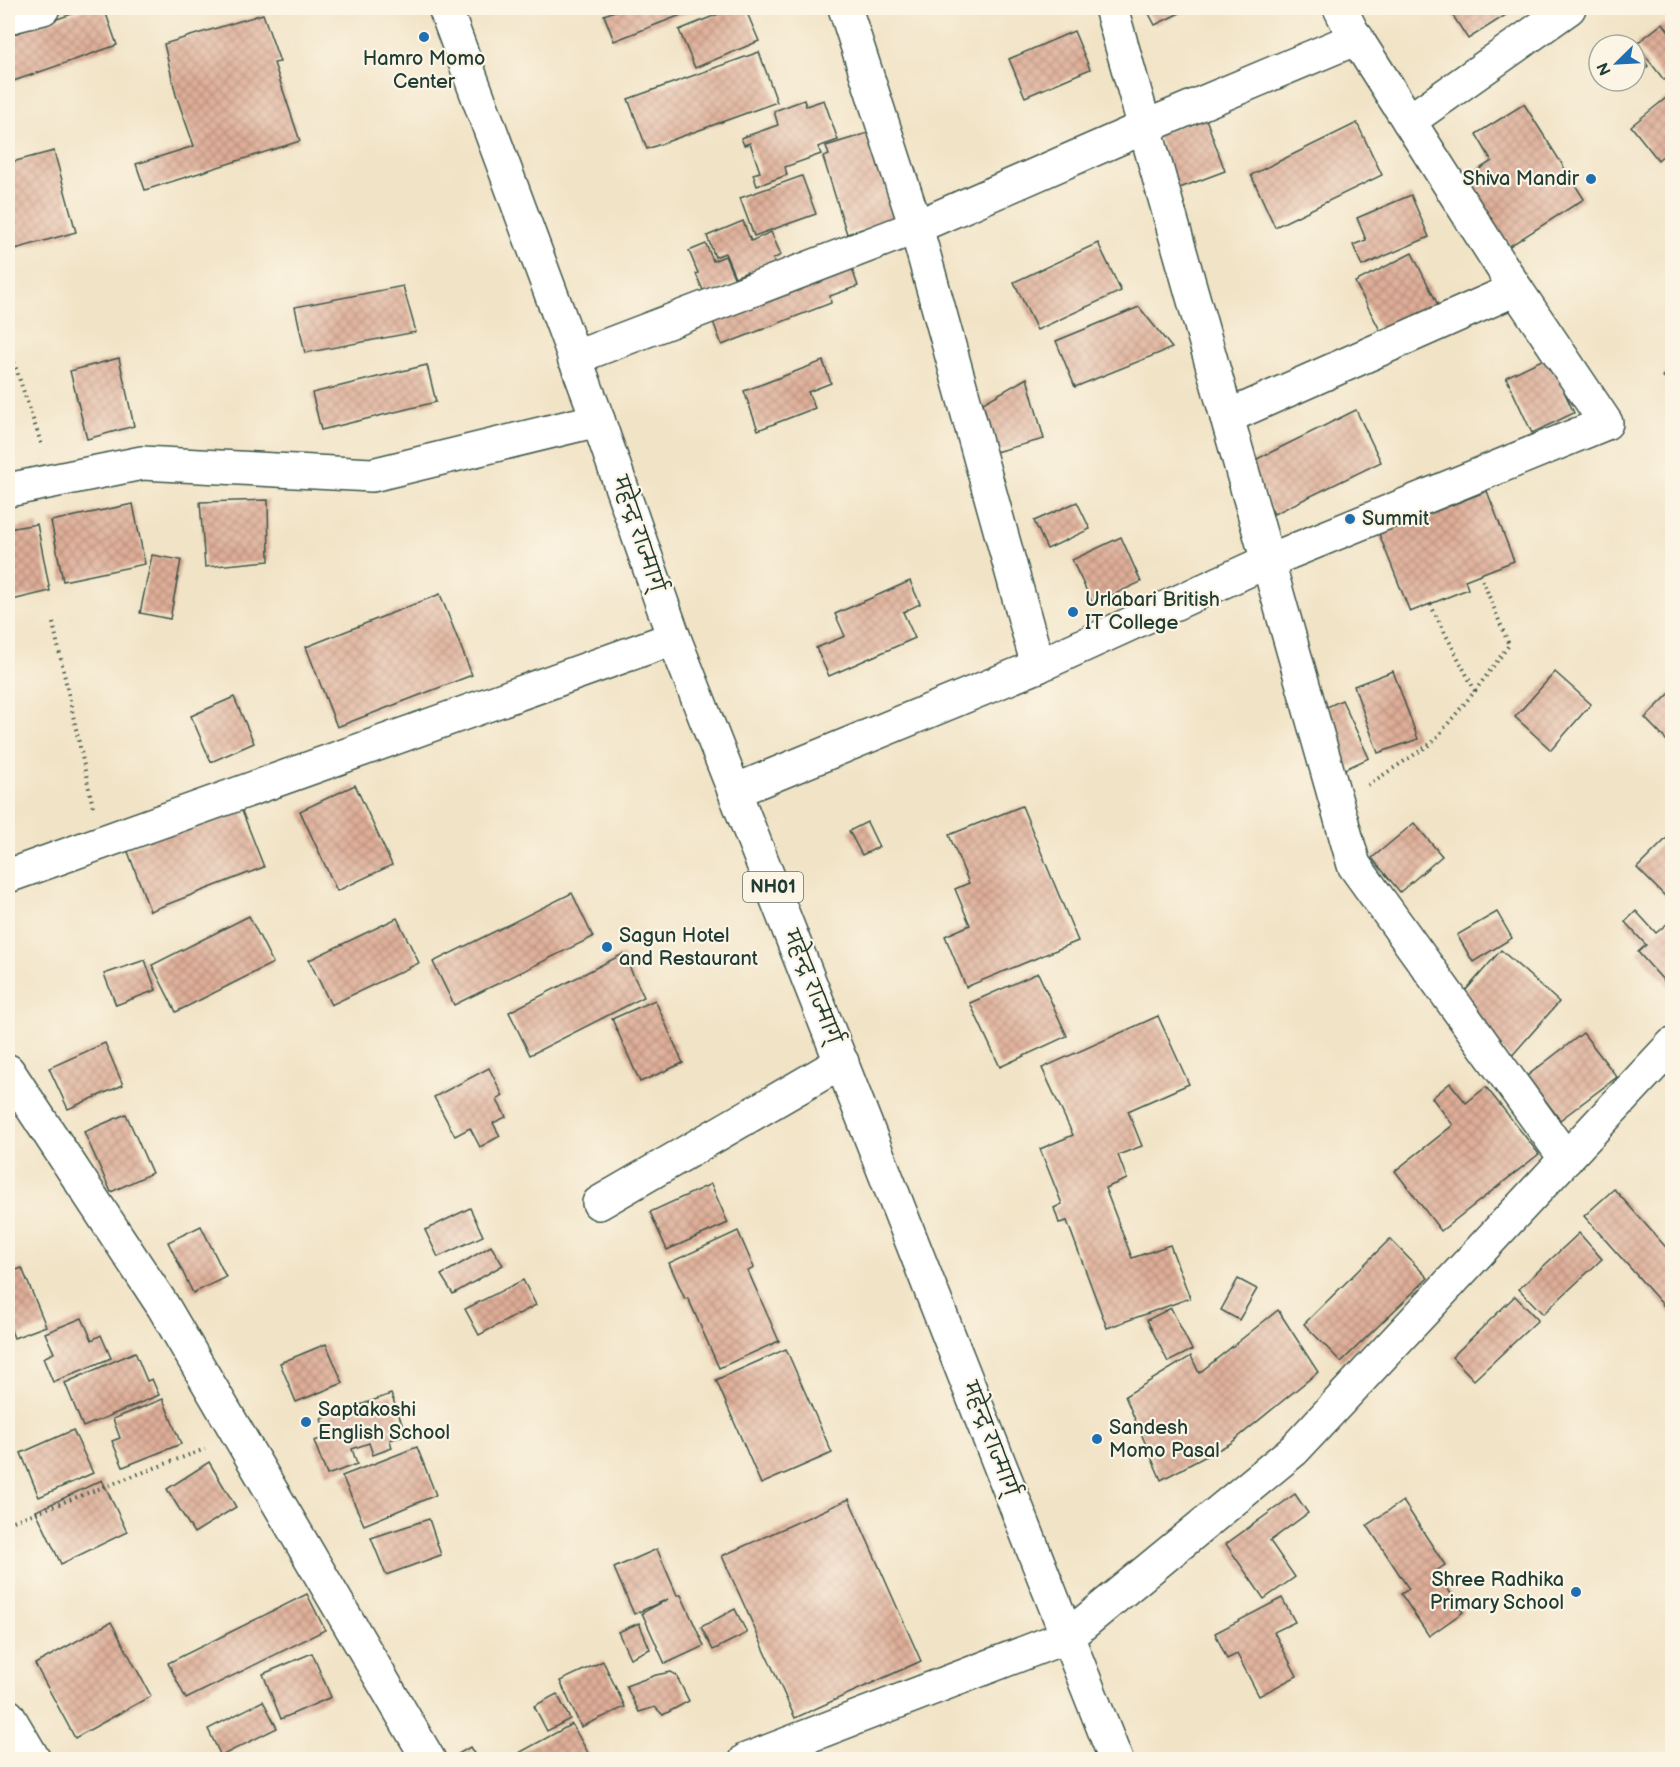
<svg xmlns="http://www.w3.org/2000/svg" width="1680" height="1767" font-family="'Balsamiq Sans','Playpen Sans Deva',sans-serif">
<defs>
<pattern id="building-cross-hatch" width="8" height="8" patternUnits="userSpaceOnUse" patternTransform="scale(1.5)"><rect width="8" height="8" fill="#dfae98"/><path d="M0 0l8 8M0 8l8-8" fill="none" stroke="#b48f7d"/></pattern>
</defs>
<rect width="100%" height="100%" fill="#fcf5e5"/>
<filter id="ink" filterUnits="userSpaceOnUse"><feTurbulence type="fractalNoise" baseFrequency=".0167" numOctaves="2"/><feDisplacementMap in="SourceGraphic" scale="12" xChannelSelector="R" yChannelSelector="G"/><feConvolveMatrix kernelMatrix="1 2 1 2 8 2 1 2 1" color-interpolation-filters="sRGB"/></filter>
<filter id="wash" filterUnits="userSpaceOnUse"><feTurbulence type="fractalNoise" baseFrequency=".008" numOctaves="4" result="noise"/><feDisplacementMap in="SourceGraphic" scale="24" xChannelSelector="R" yChannelSelector="G"/><feGaussianBlur stdDeviation="1.35" result="paint"/><feColorMatrix in="noise" values="0 0 0 0 0 0 0 0 0 0 0 0 0 0 0 0 0 1.4 0 .05"/><feComposite in="paint" operator="in"/></filter>
<g filter="url(#wash)">
<rect width="100%" height="100%" fill="#f1e3c6"/>
<g id="blocks">
<g fill="url(#building-cross-hatch)">
<path d="M89,8H104L117,45L8,83V36Z"/>
<path d="M623,8H699L614,41L604,15Z"/>
<path d="M733,8H745L759,41L695,68L679,30Z"/>
<path d="M1146,8H1190L1155,25Z"/>
<path d="M1448,8H1517L1468,39Z"/>
<path d="M263,14L280,62L274,63L300,141L145,190L136,164L194,146L176,95L164,44Z"/>
<path d="M1663,23L1672,36V74L1664,80L1636,44Z"/>
<path d="M1074,31L1090,69L1025,97L1009,59Z"/>
<path d="M1635,49L1648,66L1638,74L1635,70Z"/>
<path d="M759,52L777,102L647,149L628,99Z"/>
<path d="M1666,98L1672,106V148L1658,160L1631,126Z"/>
<path d="M804,100L806,106L824,100L838,140L818,147L821,154L785,167L787,175L757,186L753,174L760,172L750,143L744,145L741,138L778,125L774,111Z"/>
<path d="M1524,104L1584,199L1505,249L1462,180L1492,161L1476,134Z"/>
<path d="M1205,116L1225,171L1177,189L1157,134Z"/>
<path d="M1357,123L1382,175L1275,227L1251,175Z"/>
<path d="M868,133L896,218L847,234L823,157L829,155L826,146Z"/>
<path d="M54,151L76,232L8,251V163Z"/>
<path d="M802,176L816,214L754,236L740,198Z"/>
<path d="M1411,195L1429,237L1362,266L1353,245L1366,240L1357,218Z"/>
<path d="M743,221L751,241L771,232L781,255L773,259L776,267L750,278L747,272L735,277L725,253L715,257L707,236Z"/>
<path d="M1098,243L1121,291L1037,330L1014,282Z"/>
<path d="M706,244L713,261L725,256L736,282L705,295L696,274L698,273L689,251Z"/>
<path d="M1412,253L1439,307L1383,336L1355,282Z"/>
<path d="M849,260L858,286L830,296L831,303L722,345L710,314Z"/>
<path d="M403,286L416,332L305,353L295,307Z"/>
<path d="M1139,307L1172,348L1075,387L1056,341Z"/>
<path d="M1548,357L1574,413L1532,433L1506,377Z"/>
<path d="M119,358L134,426L87,439L70,371Z"/>
<path d="M823,361L831,383L808,392L815,408L758,430L744,391Z"/>
<path d="M427,365L436,402L321,430L312,393Z"/>
<path d="M1672,367V386L1663,376Z"/>
<path d="M1027,378L1044,439L995,452L983,403Z"/>
<path d="M1356,410L1381,462L1274,514L1249,463Z"/>
<path d="M1487,491L1514,561L1465,580L1468,589L1410,612L1379,534Z"/>
<path d="M268,500L269,561L205,567L200,502Z"/>
<path d="M1077,502L1090,529L1047,549L1034,521Z"/>
<path d="M133,504L145,564L63,581L51,521Z"/>
<path d="M37,524L50,591L8,601V529Z"/>
<path d="M1121,537L1141,582L1093,604L1072,560Z"/>
<path d="M152,555L181,560L170,619L140,613Z"/>
<path d="M910,581L920,604L903,612L915,638L829,676L816,648L845,636L835,614Z"/>
<path d="M440,594L472,675L337,727L306,647Z"/>
<path d="M1393,671L1418,739L1378,753L1354,686Z"/>
<path d="M1555,672L1591,704L1551,750L1515,717Z"/>
<path d="M1672,691V740L1669,743L1645,718Z"/>
<path d="M234,697L254,743L211,762L191,716Z"/>
<path d="M1342,700L1369,758L1341,771L1314,713Z"/>
<path d="M355,785L392,865L337,891L300,811Z"/>
<path d="M240,806L264,867L150,911L127,849Z"/>
<path d="M1022,806L1078,941L966,987L945,936L970,925L955,889L969,883L949,835Z"/>
<path d="M867,822L879,847L862,855L849,831Z"/>
<path d="M1414,823L1442,856L1400,892L1372,858Z"/>
<path d="M1672,833V903L1637,868Z"/>
<path d="M572,893L593,937L454,1005L433,962Z"/>
<path d="M1636,911L1656,933L1668,923L1672,928V990L1638,952L1646,945L1625,922Z"/>
<path d="M1497,912L1512,938L1473,962L1457,935Z"/>
<path d="M249,916L273,963L176,1012L152,965Z"/>
<path d="M397,918L419,963L331,1005L309,960Z"/>
<path d="M1501,950L1559,1002L1510,1058L1452,1006Z"/>
<path d="M623,954L644,997L530,1055L509,1012Z"/>
<path d="M145,960L156,990L116,1005L104,974Z"/>
<path d="M1038,973L1067,1036L1000,1067L970,1003Z"/>
<path d="M655,1000L683,1063L640,1082L612,1019Z"/>
<path d="M1158,1016L1189,1084L1128,1111L1142,1146L1118,1155L1127,1179L1105,1188L1132,1258L1170,1245L1190,1298L1107,1328L1067,1221L1059,1223L1054,1208L1062,1204L1040,1149L1073,1135L1042,1068Z"/>
<path d="M1583,1033L1617,1077L1560,1120L1527,1076Z"/>
<path d="M105,1043L123,1085L68,1109L49,1068Z"/>
<path d="M489,1068L503,1096L497,1100L506,1117L493,1123L500,1136L480,1147L470,1128L455,1136L434,1097Z"/>
<path d="M1450,1083L1466,1103L1486,1087L1539,1154L1441,1231L1395,1171L1453,1125L1432,1098Z"/>
<path d="M126,1114L152,1173L111,1192L84,1132Z"/>
<path d="M711,1184L728,1223L667,1250L650,1212Z"/>
<path d="M1614,1189L1672,1254V1315L1584,1216Z"/>
<path d="M470,1208L483,1236L438,1257L425,1230Z"/>
<path d="M201,1226L226,1277L193,1293L168,1242Z"/>
<path d="M738,1231L754,1268L748,1271L779,1341L719,1368L688,1298L685,1299L669,1263Z"/>
<path d="M1579,1233L1602,1259L1543,1314L1519,1289Z"/>
<path d="M1390,1239L1428,1278L1341,1362L1304,1324Z"/>
<path d="M491,1246L503,1265L453,1294L441,1275Z"/>
<path d="M22,1268L46,1326L14,1338L8,1322V1273Z"/>
<path d="M1238,1279L1257,1289L1239,1320L1221,1310Z"/>
<path d="M523,1280L536,1305L479,1335L465,1309Z"/>
<path d="M1515,1296L1538,1320L1474,1380L1452,1357Z"/>
<path d="M1171,1308L1192,1350L1168,1362L1147,1320Z"/>
<path d="M1278,1310L1318,1372L1231,1443L1161,1480L1125,1396L1191,1356L1199,1373Z"/>
<path d="M82,1318L92,1340L101,1335L111,1358L53,1382L43,1358L54,1353L45,1333Z"/>
<path d="M326,1344L343,1383L296,1402L280,1363Z"/>
<path d="M786,1349L832,1453L761,1484L716,1380Z"/>
<path d="M135,1352L147,1381L152,1379L159,1395L83,1427L65,1383Z"/>
<path d="M391,1394L406,1434L390,1440L392,1448L373,1455L369,1443L352,1449L357,1464L327,1475L314,1441L327,1437L321,1419Z"/>
<path d="M163,1399L181,1444L123,1467L112,1441L120,1438L113,1419Z"/>
<path d="M73,1430L93,1473L39,1497L21,1453Z"/>
<path d="M417,1447L436,1495L364,1525L342,1476Z"/>
<path d="M209,1462L236,1507L194,1533L167,1489Z"/>
<path d="M102,1480L127,1532L61,1564L36,1511Z"/>
<path d="M1295,1494L1308,1513L1270,1541L1295,1577L1264,1599L1226,1544Z"/>
<path d="M849,1499L921,1661L795,1718L722,1556Z"/>
<path d="M1403,1501L1445,1565L1436,1571L1463,1612L1429,1636L1401,1594L1409,1589L1367,1525Z"/>
<path d="M429,1519L441,1555L386,1575L371,1538Z"/>
<path d="M657,1549L677,1595H681L704,1646L665,1664L642,1613L668,1599L634,1614L614,1568Z"/>
<path d="M307,1594L325,1630L186,1699L168,1663Z"/>
<path d="M1282,1598L1295,1622L1274,1632L1297,1676L1259,1696L1237,1654L1227,1659L1215,1633Z"/>
<path d="M735,1609L747,1633L713,1650L701,1627Z"/>
<path d="M111,1622L151,1696L75,1738L35,1664Z"/>
<path d="M639,1623L650,1649L630,1658L618,1632Z"/>
<path d="M312,1653L331,1697L281,1719L263,1674Z"/>
<path d="M603,1661L625,1707L581,1727L560,1681Z"/>
<path d="M671,1672L676,1675L689,1701L663,1715L655,1707L639,1712L626,1686L656,1675Z"/>
<path d="M557,1694L570,1719L547,1731L534,1706Z"/>
<path d="M263,1701L277,1728L221,1756L208,1729Z"/>
<path d="M572,1724L592,1760H520L517,1754Z"/>
<path d="M470,1747L478,1760H454L453,1757Z"/>
</g>
</g>
</g>
<g filter="url(#ink)">
<use href="#blocks" fill-opacity="0" stroke="#3e564a" stroke-width="1.5"/>
<g fill="none" stroke-linecap="round" stroke-linejoin="round">
<defs>
<g id="minor">
<path d="M845,8L916,227L1038,666"/>
<path d="M1111,8L1354,865L1566,1159"/>
<path d="M8,17L43,8"/>
<path d="M1409,121L1569,8"/>
<path d="M574,358L916,227L1145,127L1357,38"/>
<path d="M1227,417L1516,289L1351,30L1340,8"/>
<path d="M8,490L142,463L372,475L598,420"/>
<path d="M735,791L1038,666L1268,561L1606,423L1516,289"/>
<path d="M8,876L674,638"/>
<path d="M8,1071L163,1306L429,1760"/>
<path d="M599,1203L842,1062"/>
<path d="M8,1716L34,1760"/>
<path d="M746,1760L1068,1636L1294,1450L1672,1045"/>
</g>
<path id="highway" d="M445,8L598,420L674,638L1116,1760"/>
</defs>
<use href="#minor" stroke="#3e564a" stroke-width="36"/>
<use href="#highway" stroke="#3e564a" stroke-width="36"/>
<g stroke="#3e564a" stroke-width="4" stroke-dasharray="1.5 4.5" stroke-linecap="butt">
<path d="M8,345L42,446"/>
<path d="M53,623L93,807"/>
<path d="M1475,691L1509,645L1480,574"/>
<path d="M1368,785L1432,743L1475,691L1430,604"/>
<path d="M8,1523L205,1449"/>
</g>
<use href="#minor" stroke="#fff" stroke-width="33"/>
<use href="#highway" stroke="#fff" stroke-width="33"/>
</g>
</g>
<g fill="#1f6fb2" stroke="#fcf5e5" stroke-width="2">
<circle cx="424" cy="37" r="6"/>
<circle cx="1591" cy="179" r="6"/>
<circle cx="1350" cy="519" r="6"/>
<circle cx="1073" cy="612" r="6"/>
<circle cx="607" cy="947" r="6"/>
<circle cx="306" cy="1422" r="6"/>
<circle cx="1097" cy="1439" r="6"/>
<circle cx="1576" cy="1592" r="6"/>
</g>
<g text-anchor="middle" dominant-baseline="central" stroke-width="4.5" stroke-linejoin="round" paint-order="stroke">
<rect fill="#fcf5e5" stroke="#617469" stroke-width="1.5" x="743" y="872" width="60" height="30" rx="4.5"/>
<g font-size="18" font-weight="bold" fill="#1f3d34">
<text x="773" y="887">NH01</text>
</g>
<g font-size="20" fill="#1f3d34" stroke="#fcf5e5" text-anchor="start">
<text x="424" y="59" text-anchor="middle">Hamro Momo<tspan x="424" dy="23">Center</tspan></text>
<text x="1579" y="179" text-anchor="end">Shiva Mandir</text>
<text x="1362" y="519">Summit</text>
<text x="1085" y="600">Urlabari British<tspan x="1085" dy="23">IT College</tspan></text>
<text x="619" y="936">Sagun Hotel<tspan x="619" dy="23">and Restaurant</tspan></text>
<text x="318" y="1410">Saptakoshi<tspan x="318" dy="23">English School</tspan></text>
<text x="1109" y="1428">Sandesh<tspan x="1109" dy="23">Momo Pasal</tspan></text>
<text x="1564" y="1580" text-anchor="end">Shree Radhika<tspan x="1564" dy="23">Primary School</tspan></text>
</g>
<g font-size="20" fill="#1f3d34" stroke="#fcf5e5">
<text transform="translate(638 534) rotate(71)">महेन्द्र राज्मार्ग्</text>
<text transform="translate(812 987) rotate(68)">महेन्द्र राज्मार्ग्</text>
<text transform="translate(990 1439) rotate(69)">महेन्द्र राज्मार्ग्</text>
</g>
</g>
<rect width="1680" height="1767" fill="none" stroke="#fcf5e5" stroke-width="30"/>
<g transform="translate(1617 63) rotate(246)"><circle r="28" fill="#fcf5e5" stroke="#a4ab9e" stroke-width="1.5"/>
<path d="M0-4.5L10 22L0 15L-10 22Z" fill="#1f6fb2"/>
<text y="-9" font-size="16" font-weight="bold" text-anchor="middle" fill="#1f3d34">N</text>
</g>
</svg>
